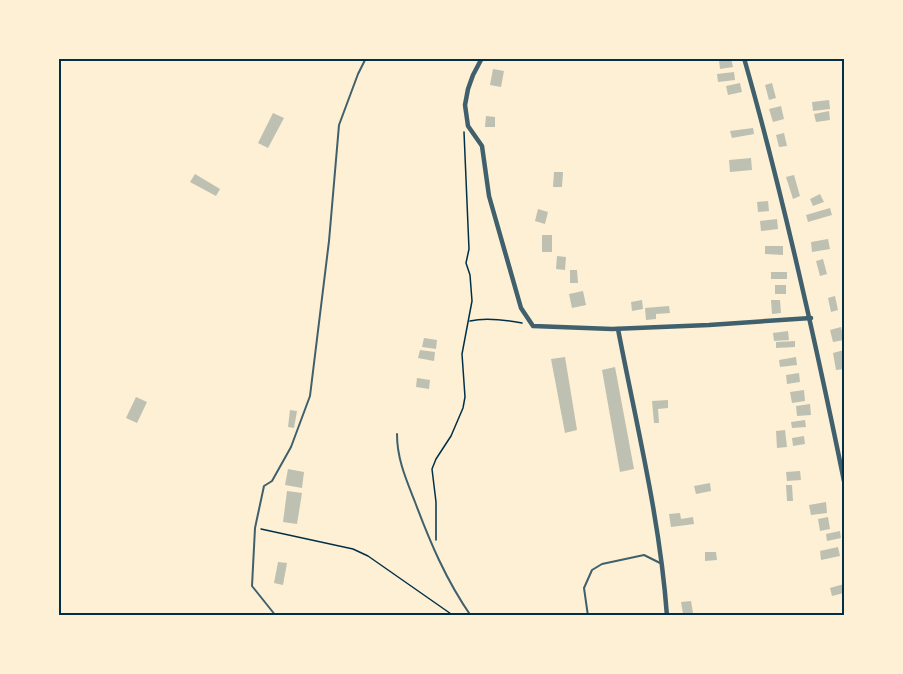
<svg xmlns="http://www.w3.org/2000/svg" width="903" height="674" font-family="'Open Sans',sans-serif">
<rect width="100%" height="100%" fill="#fdf0d5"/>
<g fill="#bec0b2">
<path d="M731,58L733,67L720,69L719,60Z"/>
<path d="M493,69L504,71L501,87L490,85Z"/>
<path d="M734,72L735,80L718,82L717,74Z"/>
<path d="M740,83L742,92L728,95L726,86Z"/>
<path d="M772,83L776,98L769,100L765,85Z"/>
<path d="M829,100L830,109L813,111L812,102Z"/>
<path d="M781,106L784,119L773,122L769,109Z"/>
<path d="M829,111L830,120L816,122L814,114Z"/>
<path d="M273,113L284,118L268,148L258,143Z"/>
<path d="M486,116L495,117V127H485Z"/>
<path d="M753,128L754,134L732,138L730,131Z"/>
<path d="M784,133L787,146L779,147L776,135Z"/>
<path d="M751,158L752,170L730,172L729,160Z"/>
<path d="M554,172H563L562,187H553Z"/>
<path d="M195,174L220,189L216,196L190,182Z"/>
<path d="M794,175L800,196L793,199L786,177Z"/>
<path d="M820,194L824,202L813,206L810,199Z"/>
<path d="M768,201L769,211L758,212L757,202Z"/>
<path d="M830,208L832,215L808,222L806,215Z"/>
<path d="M538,209L548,212L545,224L535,221Z"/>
<path d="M777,219L778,229L761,231L760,221Z"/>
<rect x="542" y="235" width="10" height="17"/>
<path d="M828,239L830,249L812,252L811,242Z"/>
<path d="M765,246H783V255L765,254Z"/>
<path d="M557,256L566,257L565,270L556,269Z"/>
<path d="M823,259L827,274L820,276L816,261Z"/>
<path d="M570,270H577L578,283H570Z"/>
<rect x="771" y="272" width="16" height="7"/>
<rect x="775" y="285" width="11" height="9"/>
<path d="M583,291L586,305L572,308L569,294Z"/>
<path d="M835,296L838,310L831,312L828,298Z"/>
<path d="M642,300L643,309L632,311L631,302Z"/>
<path d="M771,300H780L781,313L772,314Z"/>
<path d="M669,306L670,313L656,314V319L646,320L645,308Z"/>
<path d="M841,327L844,340L833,342L830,330Z"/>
<path d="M788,331L789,340L774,341L773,333Z"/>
<path d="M424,338L437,340L436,349L422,347Z"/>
<path d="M795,341V347L776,348V342Z"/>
<path d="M420,350L435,352L434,361L418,358Z"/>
<path d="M844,350V369L836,370L833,353Z"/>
<path d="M565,357L577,430L565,433L551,359Z"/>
<path d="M796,357L797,365L780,367L779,360Z"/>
<path d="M615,367L634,469L620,472L602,370Z"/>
<path d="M799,373L800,382L787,384L786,375Z"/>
<path d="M417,378L430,380L429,389L416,387Z"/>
<path d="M804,390L805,401L792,403L790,392Z"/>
<path d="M136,397L147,402L137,423L126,418Z"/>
<path d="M668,400V408L658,409L659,423H654L652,401Z"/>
<path d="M810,404L811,415L797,416L796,406Z"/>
<path d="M290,410L297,411L294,428L288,427Z"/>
<path d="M805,420L806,427L792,428L791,422Z"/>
<path d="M785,430L787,447L777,448L776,431Z"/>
<path d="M804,436L805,444L793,446L792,438Z"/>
<path d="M288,469L304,472L302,488L285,485Z"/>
<path d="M800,471L801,480L787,481L786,472Z"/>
<path d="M710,483L711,491L696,494L694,486Z"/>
<path d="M786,485H792L793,501H787Z"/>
<path d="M287,491L302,493L297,524L283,522Z"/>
<path d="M826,502L827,513L811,515L809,505Z"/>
<path d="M680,513L681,519L693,517L694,524L671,527L669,514Z"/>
<path d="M828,517L830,529L820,531L818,519Z"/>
<path d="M840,531L841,538L827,541L826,534Z"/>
<path d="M838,547L840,556L821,560L820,551Z"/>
<path d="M705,552H716L717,560L705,561Z"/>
<path d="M278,562L287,563L283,585L274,583Z"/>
<path d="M844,584V593L832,596L830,588Z"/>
<path d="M691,601L693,613L683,614L681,602Z"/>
</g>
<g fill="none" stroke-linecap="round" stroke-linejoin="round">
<g stroke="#003049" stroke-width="1.5">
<path d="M470,321C487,317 506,320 522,323"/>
<path d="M261,529L353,549L368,556L454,616"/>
<path d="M436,540V502L432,469L436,459L451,436L463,408L465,397L462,354L472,301L470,275L466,263L469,249L464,132"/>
</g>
<g stroke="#3f606c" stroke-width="2">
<path d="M397,434C397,459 406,479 415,502C430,542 446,580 471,616"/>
<path d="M276,616L252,586L255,528L264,486L272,481L291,447L310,396L329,241L339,125L358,74L366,58"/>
<path d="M588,616L584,588L592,570L602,564L644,555L660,563"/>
</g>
<g stroke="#3f606c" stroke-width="4.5">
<path d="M482,58L473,75L468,89L465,105L468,126L482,146L489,196L521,308L533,326L612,329L709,325L811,318"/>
<path d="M744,58C784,198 815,339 844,481"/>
<path d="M618,329C636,423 660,519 667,616"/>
</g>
</g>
<rect width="903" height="674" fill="none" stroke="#fdf0d5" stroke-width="120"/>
<rect x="60" y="60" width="783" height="554" fill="none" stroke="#003049" stroke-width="2"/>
</svg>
